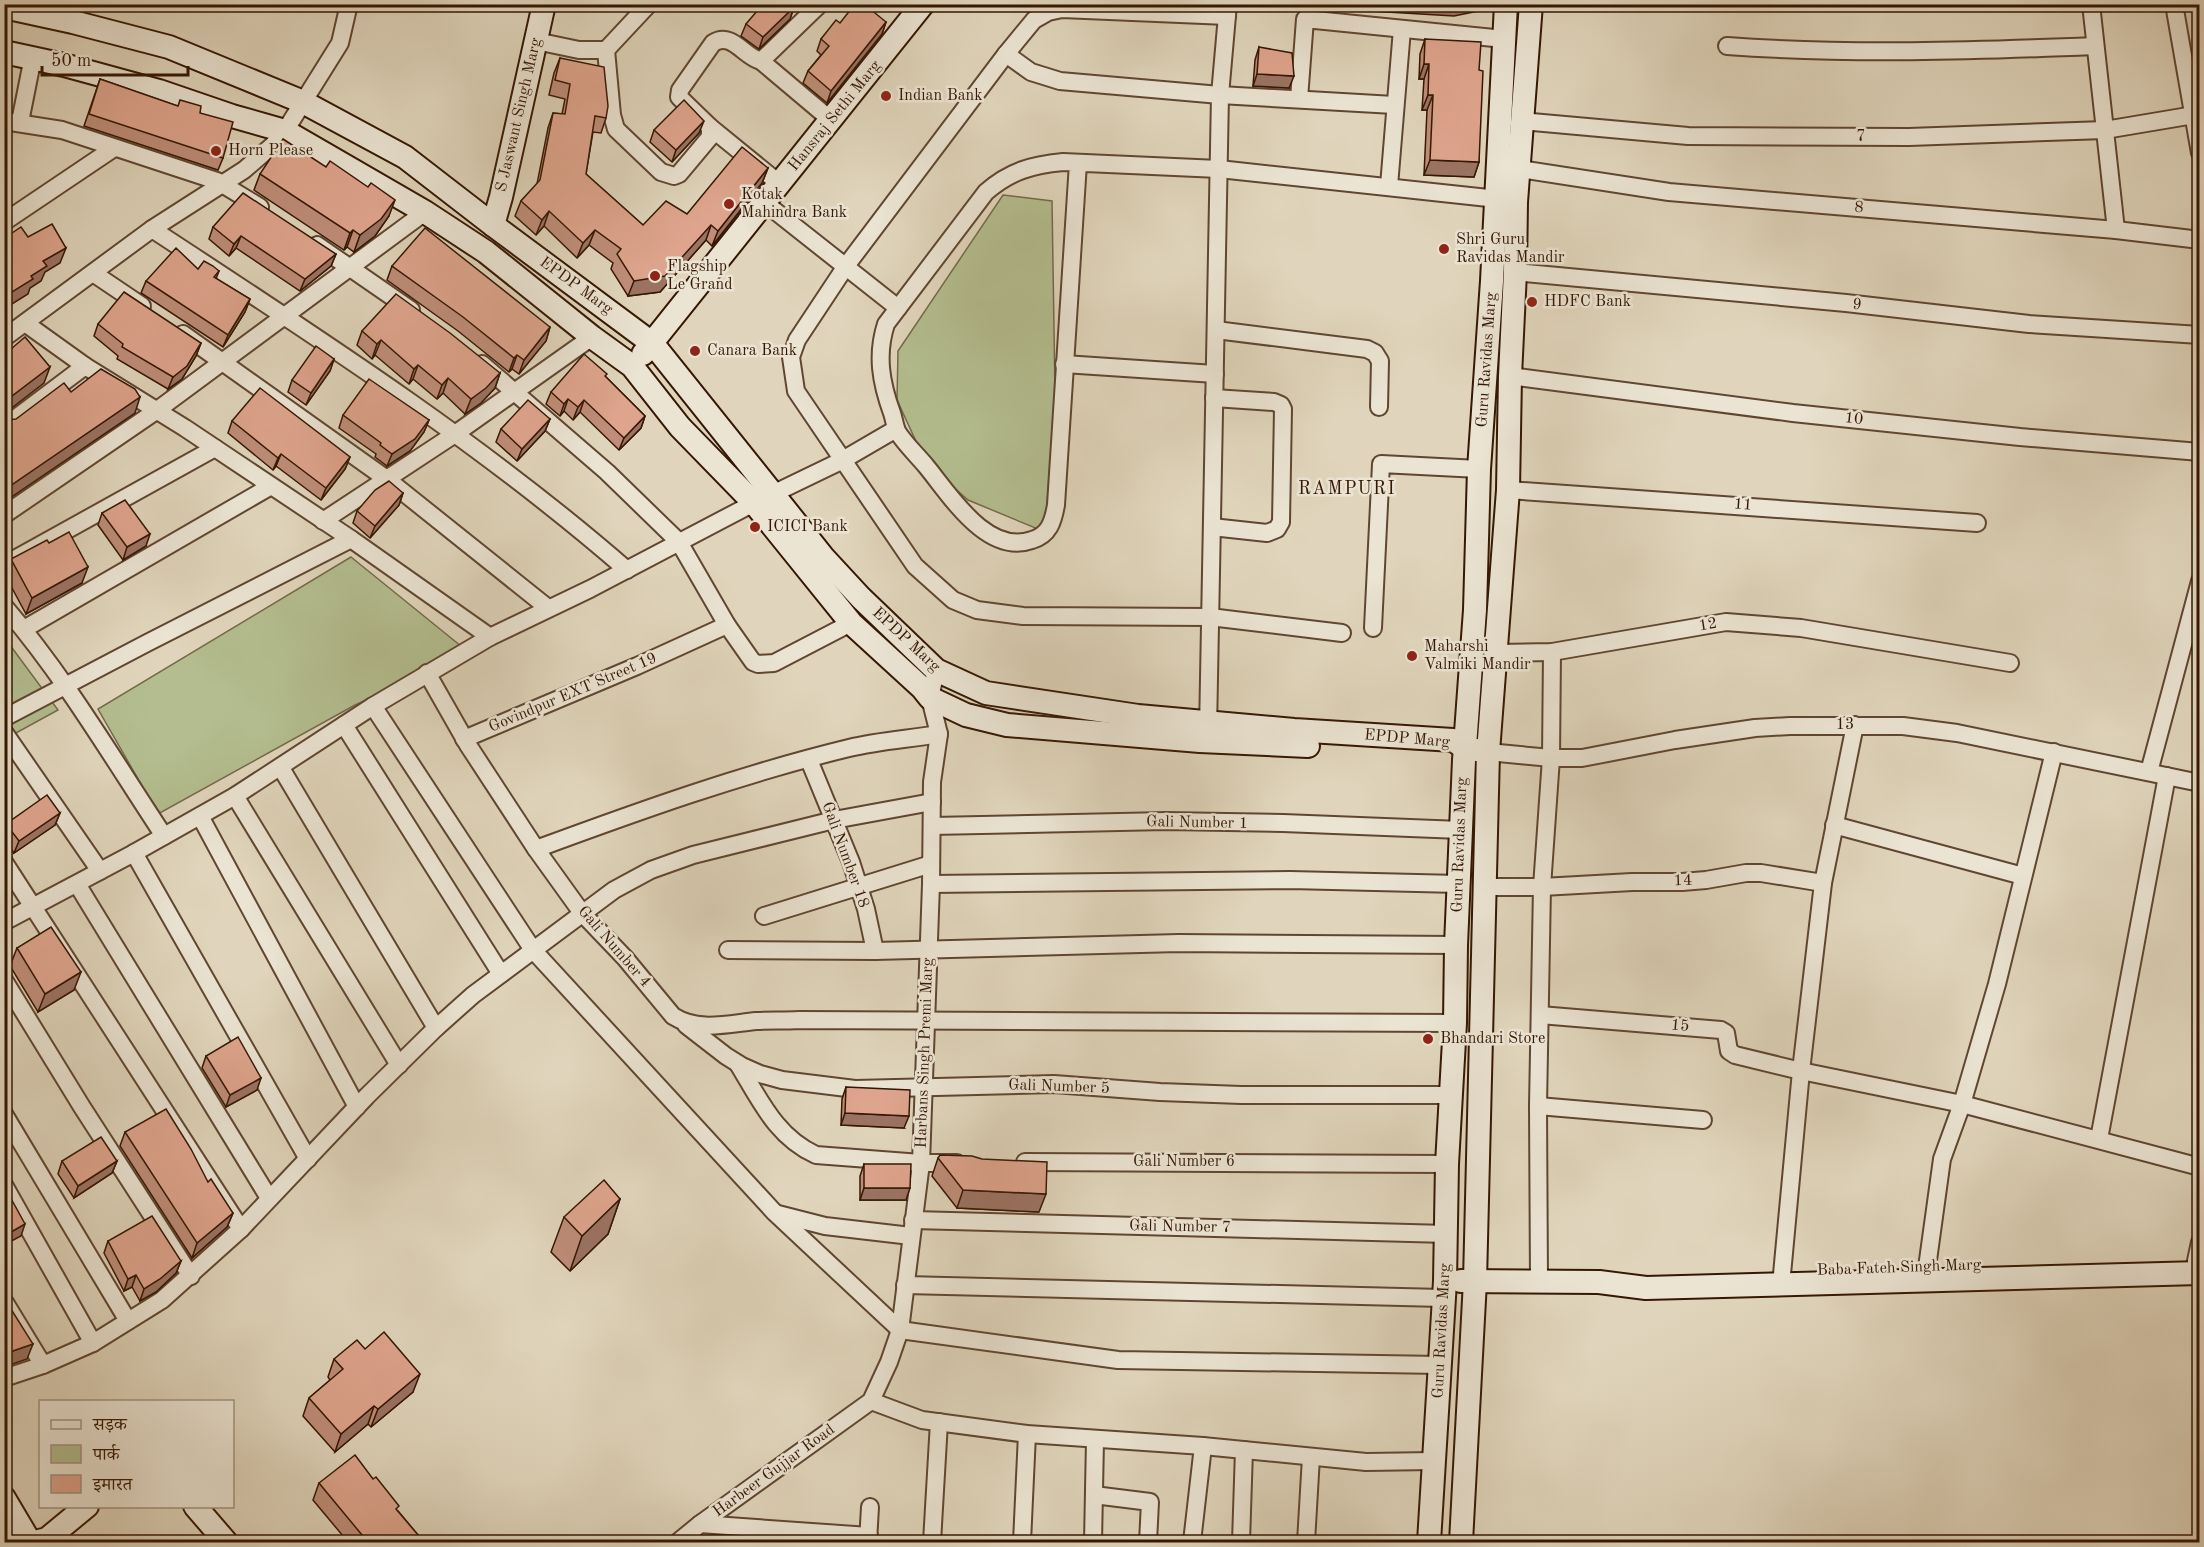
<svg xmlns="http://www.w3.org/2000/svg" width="2204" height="1547" font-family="'Old Standard TT','Noto Serif Devanagari',serif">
<rect width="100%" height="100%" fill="#e0d5bc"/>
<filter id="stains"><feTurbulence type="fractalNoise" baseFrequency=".00333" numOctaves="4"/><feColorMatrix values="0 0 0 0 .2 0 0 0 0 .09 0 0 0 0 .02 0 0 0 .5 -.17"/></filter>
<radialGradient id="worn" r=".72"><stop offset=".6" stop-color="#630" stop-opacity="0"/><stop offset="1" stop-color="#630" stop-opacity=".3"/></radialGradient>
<g fill="#b3bd8f" stroke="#746a49" stroke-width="1.5">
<path d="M1003,195L1052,201L1055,393L1045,532L968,500L926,463L897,400L898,351Z"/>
<path d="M351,557L472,655L355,705L158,814L98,709Z"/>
<path d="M4,637L58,710L5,739H4Z"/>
</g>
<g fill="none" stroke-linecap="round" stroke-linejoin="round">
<defs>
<g id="street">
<path d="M2091,4L2116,230"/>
<path d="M2174,4L2200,153"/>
<path d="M1227,16L1062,9L1048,12L1034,20L1006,54L846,266L797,340L791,357L796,391L915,566L953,600L977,610L1023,616L1210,617L1342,633"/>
<path d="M536,41L579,50H606L649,4"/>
<path d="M1727,46C1850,55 1972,51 2095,46"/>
<path d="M606,50L612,115L616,129L661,172L674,176L679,174L710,137V127"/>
<path d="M1006,54L1031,72L1060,81L1220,95L1394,105"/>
<path d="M761,61L820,4"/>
<path d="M1299,99L1305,19L1504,39"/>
<path d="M4,121L62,130L217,181L260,207"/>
<path d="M1522,121L1688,136L1909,137L2105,130L2200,114"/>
<path d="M20,122L33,57"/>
<path d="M1078,163L1056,505C1053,522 1049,535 1032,540C987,556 950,495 926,466C917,455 904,443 897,431C895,426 894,419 892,413C881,383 876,355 886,324L986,192C1010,171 1032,165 1063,162L1219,169L1507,200"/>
<path d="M1520,169L1669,192L2116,230L2200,240"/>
<path d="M780,184L710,127L679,97L680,90L713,43C732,31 744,57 761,61L831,120"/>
<path d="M1389,186L1402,29"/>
<path d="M765,203L898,308"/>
<path d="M4,222L114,148"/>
<path d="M152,229C315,336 480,442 627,570"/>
<path d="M317,245L411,310"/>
<path d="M1515,272L1846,303L2029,324L2200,335"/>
<path d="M93,273L142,306"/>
<path d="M25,323L85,366L185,428L351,539L490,637"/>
<path d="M1216,330L1367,349L1375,353L1380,361L1379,407"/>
<path d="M183,334L388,480L548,608"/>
<path d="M4,338L152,229L244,170L273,145L285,131L340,43L349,4"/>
<path d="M482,364L607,472L679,542L727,625L753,662L758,664L774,663L851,623"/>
<path d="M1064,364L1215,374"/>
<path d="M1510,376L1793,413L2020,437L2200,452"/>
<path d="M4,427L85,366"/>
<path d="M1508,490L1977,523"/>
<path d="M4,515L156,411L425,212"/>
<path d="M323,521L455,434L592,337"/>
<path d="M1212,527L1267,533L1277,529L1281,522L1283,409L1281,405L1274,402L1214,398"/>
<path d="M4,565L215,448"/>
<path d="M4,606C65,677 113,759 164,836"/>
<path d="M1373,628L1381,464L1479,469"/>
<path d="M24,629L271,486"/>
<path d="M1497,653L1552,652L1726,622L1801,628L2010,663"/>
<path d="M427,673L468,745L536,849L582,913L625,958L673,1016C698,1032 727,1024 756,1021C770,1020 784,1021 799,1020L1455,1023"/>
<path d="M373,706L533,950L775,1213L900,1330L1118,1360L1441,1365"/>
<path d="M4,718L147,643L351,539"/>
<path d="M344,725L501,974"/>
<path d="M1855,725L1823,883L1801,1071L1962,1104L2200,1167"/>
<path d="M1208,731L1220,95L1228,4"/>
<path d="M4,732L100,871"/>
<path d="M464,739L637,666L727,625"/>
<path d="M1488,752L1551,758H1582L1675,740L1755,728L1790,726H1903L1957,733L2200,783"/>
<path d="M809,760L851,862L866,909L875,951"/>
<path d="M281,768L436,1028"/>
<path d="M2149,772L2200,581"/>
<path d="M235,796L399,1065"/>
<path d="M200,816L357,1107"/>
<path d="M1834,825L2023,876"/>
<path d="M932,826L1166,821L1283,823L1461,830"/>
<path d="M536,849C639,811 742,774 849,748C878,741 909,739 939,734"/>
<path d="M134,853L308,1159"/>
<path d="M4,862L241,1229"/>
<path d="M77,884L269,1198"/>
<path d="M931,884L1290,880L1459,884"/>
<path d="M1483,887H1542L1632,882H1682L1706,880L1746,873H1761L1823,883"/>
<path d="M764,916L931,864"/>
<path d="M4,922L134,853L235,796L373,706L490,637L590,589L754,503L841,461L896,429"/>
<path d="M728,950L875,951L1179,943L1456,945"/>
<path d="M4,980L82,1107L191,1276"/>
<path d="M1540,1015L1721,1030L1726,1033L1729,1051L1735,1055L1801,1071L1781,1285"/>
<path d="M686,1025L726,1056L742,1066L760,1074L782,1080L855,1089L1054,1084L1160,1092L1241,1095H1452"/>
<path d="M738,1064C760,1100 776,1137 816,1155L921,1163H957"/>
<path d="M1538,1106L1703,1120"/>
<path d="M4,1114L128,1321"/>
<path d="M2099,1139L2167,776"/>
<path d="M1025,1162L1447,1164"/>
<path d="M4,1185L93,1343"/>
<path d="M778,1214L825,1226L911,1236"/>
<path d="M913,1220L1447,1234"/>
<path d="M2196,1261L2200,1242"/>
<path d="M1539,1282L1538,1106L1542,887L1551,758L1552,652"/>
<path d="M1925,1282L1942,1159L1962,1104L1997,984L2054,752"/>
<path d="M905,1285L1442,1298"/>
<path d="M4,1301L43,1365"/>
<path d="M4,1378L43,1365L93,1343L162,1300L241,1229L367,1096L436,1028L473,995L614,890L651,870L693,855L834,820L932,802"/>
<path d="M871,1401L922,1420L1027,1434L1203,1446L1366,1462L1433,1461"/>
<path d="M1094,1495L1150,1502L1148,1542"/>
<path d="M700,1524L869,1536"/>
<path d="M678,1542L700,1524L871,1401L889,1362L900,1330L921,1163L931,884L932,782L939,734L930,698L936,670"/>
<path d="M868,1542L870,1507"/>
<path d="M932,1542L939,1422"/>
<path d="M1022,1542L1027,1434"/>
<path d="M1093,1542L1095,1440"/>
<path d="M1192,1542L1203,1446"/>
<path d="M1241,1542L1244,1450"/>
<path d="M1306,1542L1311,1457"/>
</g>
<g id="secondary">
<path d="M4,7L73,22L169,47L303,102L405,157L493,225L653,344L824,558L861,598L936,670L986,693L1138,716L1294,730L1453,740L1465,748L1488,752"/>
<path d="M4,52L64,65L159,91L232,116L285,131L425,212L486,252L592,337L632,366L680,427L754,503L851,623L922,688L930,698L966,715L1007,725L1200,741L1308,746"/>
<path d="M493,225L501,197L544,4"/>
<path d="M643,354L923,4"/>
<path d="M1461,1281L1599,1282L1646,1288L2200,1273"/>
<path d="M4,1498L30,1542"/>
<path d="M195,1506L226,1542"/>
<path d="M35,1542L47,1539L87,1506"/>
<path d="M1429,1542L1445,1281L1447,1164L1455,1023L1456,945L1464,760L1475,610L1479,469L1492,281L1506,4"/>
<path d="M1461,1542L1475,1281L1488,752L1508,490L1510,376L1515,272L1516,202L1531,4"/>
</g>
</defs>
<use href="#street" stroke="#604631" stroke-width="20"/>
<use href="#secondary" stroke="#351703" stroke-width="26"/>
<use href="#street" stroke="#ebe4d3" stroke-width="16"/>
<use href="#secondary" stroke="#ebe4d3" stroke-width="22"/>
</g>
<g fill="#bf8d79" stroke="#351703" stroke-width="1.5">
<path d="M794,7L790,19L759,49L741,36L746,24Z"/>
<path d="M886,22L882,34L827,103L803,83L808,71L821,55L817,51L821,39L840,23Z"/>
<path d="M1425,39L1479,70V162L1474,177L1424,175L1427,110H1422L1424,79H1419L1420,54Z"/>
<path d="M1259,47L1289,88L1253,86L1255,60Z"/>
<path d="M560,58L606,118L601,133L593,132L586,174L643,225L687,214L768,168L762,183L712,246L706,240L660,292L628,296L611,269L613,263L589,245L577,258L544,226L536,235L515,216L521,201L537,184L548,128L553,113L562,114L565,99L549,95L554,73Z"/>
<path d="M100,79L177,106L200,113L223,158L218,170L84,126Z"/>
<path d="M654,130L699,133L672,162L650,142Z"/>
<path d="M260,174L389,216L375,236L354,252L347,247L344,250L254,190Z"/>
<path d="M213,227L336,254L331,266L300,291L236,248L229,256L209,239Z"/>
<path d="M392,266L550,327L546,341L519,374L512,369L509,372L458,331L387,280Z"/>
<path d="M198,269L219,271L216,279L250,299L245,312L223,347L141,293L146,281Z"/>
<path d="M98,324L201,343L196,356L182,379L168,389L117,359L118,356L94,336Z"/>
<path d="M362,331L500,373L495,388L481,403L465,414L443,393L437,399L413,379L409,384L375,355L372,359L357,345Z"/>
<path d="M334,359L330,371L306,405L288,392L292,380Z"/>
<path d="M606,377L645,416L641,428L619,450L580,412L573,420L564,411L560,416L546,404L551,392Z"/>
<path d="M343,415L429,420L424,432L410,451L387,466L375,457L376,454L339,428Z"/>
<path d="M550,419L545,431L517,461L496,442L501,429Z"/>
<path d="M232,421L350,457L345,469L321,500L276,466L273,470L228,433Z"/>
<path d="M403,493L399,505L370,538L353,523L357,511Z"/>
<path d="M102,513L146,546L123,560L98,525Z"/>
<path d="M49,543L82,583L26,614L5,575L11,559Z"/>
<path d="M60,813L55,825L14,853L4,840V828L6,824Z"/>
<path d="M17,948L74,990L38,1012L10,966Z"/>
<path d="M206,1056L257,1090L226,1107L202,1068Z"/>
<path d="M846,1087L904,1128L841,1125L842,1099Z"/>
<path d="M125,1132L208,1182L233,1213L227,1227L192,1258L120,1146Z"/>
<path d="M938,1158L1039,1212L957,1208L932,1176Z"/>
<path d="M62,1161H117L112,1173L74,1198L58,1174Z"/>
<path d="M864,1164L906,1200H860V1176Z"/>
<path d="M620,1199L608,1234L570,1271L551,1252L564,1217Z"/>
<path d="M108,1241L181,1261L176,1273L156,1292L140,1301L132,1287L124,1291L104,1253Z"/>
<path d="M365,1349L413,1392L371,1427L368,1424L335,1452L303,1416L309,1398L330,1380L328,1377L334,1359Z"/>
<path d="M319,1483L398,1511L424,1542H348L313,1500Z"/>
</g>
<g fill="#9b7363" stroke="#351703" stroke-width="1.5">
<path d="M1356,4H1480L1478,11L1454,16L1354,10Z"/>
<path d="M794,7L790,19L759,49L763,37Z"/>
<path d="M886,22L882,34L827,103L831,91Z"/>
<path d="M1424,64H1429L1424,79H1419Z"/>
<path d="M1257,74L1294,76L1289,88L1253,86Z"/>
<path d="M1428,95H1433L1427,110H1422Z"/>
<path d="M704,121L699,133L672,162L676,150Z"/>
<path d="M1430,160L1479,162L1474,177L1424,175Z"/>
<path d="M768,168L762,183L712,246L718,231Z"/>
<path d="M395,200L389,216L375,236L354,252L360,235Z"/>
<path d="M549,211L544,226L536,235L542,220Z"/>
<path d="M711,225L706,240L660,292L628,296L634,281Z"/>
<path d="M353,230L347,247L344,250L350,233Z"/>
<path d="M595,230L589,245L577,258L583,243Z"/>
<path d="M241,236L236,248L229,256L234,244Z"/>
<path d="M66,248L60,263L45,272L41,281L30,288L28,294L4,309V297L31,276L43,261Z"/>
<path d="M336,254L331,266L300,291L305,279Z"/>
<path d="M250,299L245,312L223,347L228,335Z"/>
<path d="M550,327L546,341L519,374L524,360Z"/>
<path d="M381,340L375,355L372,359L377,344Z"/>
<path d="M201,343L196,356L182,379L168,389L173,377Z"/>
<path d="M517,355L512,369L509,372L514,358Z"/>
<path d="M334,359L330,371L306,405L311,393Z"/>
<path d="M418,365L413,379L409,384L414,369Z"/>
<path d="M50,367L44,383L4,414V402Z"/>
<path d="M500,373L495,388L481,403L465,414L471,399Z"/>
<path d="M448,378L443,393L437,399L442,385Z"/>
<path d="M140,397L135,413L4,502V490Z"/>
<path d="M568,399L564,411L560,416L564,404Z"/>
<path d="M584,400L580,412L573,420L578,407Z"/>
<path d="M645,416L641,428L619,450L624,438Z"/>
<path d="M550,419L545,431L517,461L522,449Z"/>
<path d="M429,420L424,432L410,451L387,466L392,454Z"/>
<path d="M281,454L276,466L273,470L278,458Z"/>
<path d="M350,457L345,469L321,500L326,488Z"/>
<path d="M403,493L399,505L370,538L375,526Z"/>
<path d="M150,534L146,546L123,560L127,547Z"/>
<path d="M88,567L82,583L26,614L32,598Z"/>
<path d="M60,813L55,825L14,853L19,841Z"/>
<path d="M81,972L74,990L38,1012L45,994Z"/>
<path d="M261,1078L257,1090L226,1107L230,1095Z"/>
<path d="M845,1113L909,1116L904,1128L841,1125Z"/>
<path d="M117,1161L112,1173L74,1198L78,1186Z"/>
<path d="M864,1188H910L906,1200H860Z"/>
<path d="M963,1190L1046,1194L1039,1212L957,1208Z"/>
<path d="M620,1199L608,1234L570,1271L582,1236Z"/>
<path d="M233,1213L227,1227L192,1258L197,1243Z"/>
<path d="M25,1224L21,1236L4,1245V1236Z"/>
<path d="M181,1261L176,1273L156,1292L140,1301L144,1289Z"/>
<path d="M136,1275L132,1287L124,1291L128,1279Z"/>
<path d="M33,1344L27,1359L4,1367V1354Z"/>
<path d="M420,1374L413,1392L371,1427L378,1409Z"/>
<path d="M374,1406L368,1424L335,1452L341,1434Z"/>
</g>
<g fill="#dea48d" stroke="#351703" stroke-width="1.5">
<path d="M763,4H792L794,7L763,37L746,24Z"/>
<path d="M855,4H864L886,22L831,91L808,71L829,46L821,39L836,20L840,23Z"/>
<path d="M1425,39L1481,42L1479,70L1483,71L1479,162L1430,160L1433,95H1428L1429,64H1424Z"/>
<path d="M1259,47L1292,53L1294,76L1257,74Z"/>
<path d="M560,58L604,67L608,106L606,118L595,116L586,174L643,225L666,201L687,214L742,147L768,168L718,231L711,225L665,276L634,281L617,254L621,249L595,230L583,243L549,211L542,220L521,201L540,180L553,113L565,114L570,84L555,80Z"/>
<path d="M100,79L178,106L180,100L201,106L200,113L233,122L223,158L89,114Z"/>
<path d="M684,100L704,121L676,150L654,130Z"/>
<path d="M283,139L326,167L330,161L368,187L371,183L395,200L381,219L360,235L353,230L350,233L260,174Z"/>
<path d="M243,193L336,254L305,279L241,236L234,244L213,227Z"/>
<path d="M52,224L66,248L43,261L47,266L31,276L33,279L4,297V236L6,237L21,227L28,237Z"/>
<path d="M425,228L550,327L524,360L517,355L514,358L463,317L392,266Z"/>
<path d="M176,248L198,269L204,261L213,266L219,271L214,277L250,299L228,335L146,281Z"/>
<path d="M124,292L201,343L187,366L173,377L122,347L123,344L98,324Z"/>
<path d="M396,294L450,333L500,373L486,388L471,399L448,378L442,385L418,365L414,369L381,340L377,344L362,331Z"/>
<path d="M25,337L50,367L4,402V355Z"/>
<path d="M316,346L334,359L311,393L292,380Z"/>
<path d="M584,354L607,374L605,376L645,416L624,438L584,400L578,407L568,399L564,404L551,392Z"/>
<path d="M101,369L135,389L140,397L4,490V419L5,420L16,419L64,383L71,392Z"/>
<path d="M369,379L429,420L415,439L392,454L380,445L381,443L343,415Z"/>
<path d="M260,388L350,457L326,488L281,454L278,458L232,421Z"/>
<path d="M528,400L550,419L522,449L501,429Z"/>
<path d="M389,481L403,493L375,526L357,511L375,490Z"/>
<path d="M125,500L150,534L127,547L102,513Z"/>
<path d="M69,532L88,567L32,598L11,559L47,540L49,543Z"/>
<path d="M47,795L60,813L19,841L6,824Z"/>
<path d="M51,927L81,972L45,994L17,948Z"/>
<path d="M238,1037L261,1078L230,1095L206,1056Z"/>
<path d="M846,1087L910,1090L909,1116L845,1113Z"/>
<path d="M166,1109L191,1149L208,1182L211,1179L233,1213L197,1243L125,1132Z"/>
<path d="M101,1137L117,1161L78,1186L62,1161Z"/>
<path d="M940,1155L972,1156L982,1159L1047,1162L1046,1194L963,1190L938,1158Z"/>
<path d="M864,1164H911L910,1188H864Z"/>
<path d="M604,1180L620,1199L582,1236L564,1217Z"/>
<path d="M8,1193L25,1224L4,1236V1195Z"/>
<path d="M152,1216L181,1261L160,1279L144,1289L136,1275L128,1279L108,1241Z"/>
<path d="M4,1298L33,1344L4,1354Z"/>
<path d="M384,1332L420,1374L378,1409L374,1406L341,1434L309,1398L343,1369L334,1359L357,1340L365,1349Z"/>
<path d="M355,1455L373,1479L376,1477L399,1506L396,1509L424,1542H353L362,1535L319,1483Z"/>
<path d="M4,1530L13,1540L11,1542H4Z"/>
</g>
<g fill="#8f2418" stroke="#ebe4d3" stroke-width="2">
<circle cx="886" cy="96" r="6"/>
<circle cx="216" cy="151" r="6"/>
<circle cx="729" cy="204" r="6"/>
<circle cx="1444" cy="249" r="6"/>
<circle cx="655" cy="276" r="6"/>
<circle cx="1532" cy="302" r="6"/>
<circle cx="695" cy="351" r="6"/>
<circle cx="755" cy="527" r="6"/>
<circle cx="1412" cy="656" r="6"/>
<circle cx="1428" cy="1039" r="6"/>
</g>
<g text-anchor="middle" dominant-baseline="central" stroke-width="5" stroke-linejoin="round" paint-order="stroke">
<g font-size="16" fill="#351703" stroke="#ebe4d3" text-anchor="start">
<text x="898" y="96">Indian Bank</text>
<text x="228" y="151">Horn Please</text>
<text x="741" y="195">Kotak<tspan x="741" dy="18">Mahindra Bank</tspan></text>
<text x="1456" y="240">Shri Guru<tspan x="1456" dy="18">Ravidas Mandir</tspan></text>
<text x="667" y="267">Flagship<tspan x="667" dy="18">Le Grand</tspan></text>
<text x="1544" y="302">HDFC Bank</text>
<text x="707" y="351">Canara Bank</text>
<text x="767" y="527">ICICI Bank</text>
<text x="1424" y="647">Maharshi<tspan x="1424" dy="18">Valmiki Mandir</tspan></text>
<text x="1440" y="1039">Bhandari Store</text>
</g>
<g font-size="16" fill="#351703" stroke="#ebe4d3">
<text transform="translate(519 115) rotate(-77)">S Jaswant Singh Marg</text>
<text transform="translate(835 116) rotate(-51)">Hansraj Sethi Marg</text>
<text x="1861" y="137">7</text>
<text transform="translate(1859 208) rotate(5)">8</text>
<text transform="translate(576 286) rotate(36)">EPDP Marg</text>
<text transform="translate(1857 305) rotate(6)">9</text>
<text transform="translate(1487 360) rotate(-86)">Guru Ravidas Marg</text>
<text transform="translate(1854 419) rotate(6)">10</text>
<text transform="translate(1743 505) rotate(4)">11</text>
<text transform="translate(1708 625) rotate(-9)">12</text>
<text transform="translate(906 640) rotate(43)">EPDP Marg</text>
<text transform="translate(573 693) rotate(-23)">Govindpur EXT Street 19</text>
<text x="1845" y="725">13</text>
<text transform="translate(1407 739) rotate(5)">EPDP Marg</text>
<text transform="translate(1197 823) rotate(1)">Gali Number 1</text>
<text transform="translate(1460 845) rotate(-88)">Guru Ravidas Marg</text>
<text transform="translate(845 855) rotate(70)">Gali Number 18</text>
<text transform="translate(1683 881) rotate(-2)">14</text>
<text transform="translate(614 947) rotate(49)">Gali Number 4</text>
<text transform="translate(1680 1026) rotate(5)">15</text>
<text transform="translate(925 1053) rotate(-88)">Harbans Singh Premi Marg</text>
<text transform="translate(1059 1087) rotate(2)">Gali Number 5</text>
<text x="1184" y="1162">Gali Number 6</text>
<text transform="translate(1180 1227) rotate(1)">Gali Number 7</text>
<text transform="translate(1899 1268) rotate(-2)">Baba Fateh Singh Marg</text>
<text transform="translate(1442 1331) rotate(-87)">Guru Ravidas Marg</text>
<text transform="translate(774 1471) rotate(-36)">Harbeer Gujjar Road</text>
</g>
<g font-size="18" letter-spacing="1.5" fill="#351703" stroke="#ebe4d3">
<text x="1347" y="489">RAMPURI</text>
</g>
</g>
<rect width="2204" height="1547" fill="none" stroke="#e0d5bc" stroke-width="24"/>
<rect x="6" y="6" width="2192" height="1535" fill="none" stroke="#351703" stroke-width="3"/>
<rect x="12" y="12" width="2180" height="1523" fill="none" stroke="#351703" stroke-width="1.5"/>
<rect x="39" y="1400" width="195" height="108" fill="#ebe4d3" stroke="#a29280" stroke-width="1.5"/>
<rect x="51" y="1420" width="30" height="9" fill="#ebe4d3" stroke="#a29280" stroke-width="1.5"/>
<text x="93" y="1430" font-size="18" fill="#351703">सड़क</text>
<rect x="51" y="1445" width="30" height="18" fill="#b3bd8f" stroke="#a29280" stroke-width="1.5"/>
<text x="93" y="1460" font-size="18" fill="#351703">पार्क</text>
<rect x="51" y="1475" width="30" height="18" fill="#dea48d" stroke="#a29280" stroke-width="1.5"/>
<text x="93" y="1490" font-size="18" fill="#351703">इमारत</text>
<path d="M42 66v9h146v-9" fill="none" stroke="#351703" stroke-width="3"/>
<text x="51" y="66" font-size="18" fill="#351703" stroke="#ebe4d3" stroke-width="4.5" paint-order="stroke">50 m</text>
<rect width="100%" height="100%" filter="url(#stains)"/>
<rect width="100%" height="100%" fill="url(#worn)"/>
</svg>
